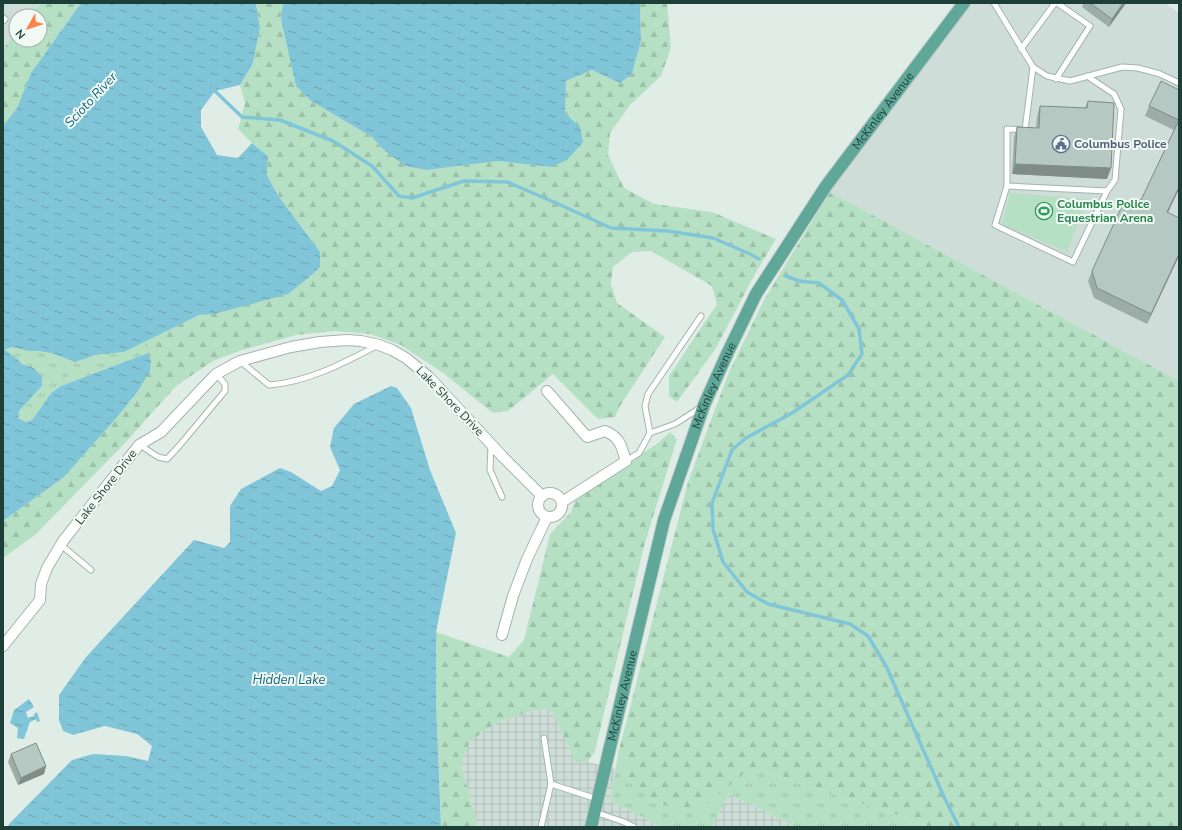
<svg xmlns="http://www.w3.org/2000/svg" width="1182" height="830" font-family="'Nunito Sans',sans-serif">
<defs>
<pattern id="industrial-grid" width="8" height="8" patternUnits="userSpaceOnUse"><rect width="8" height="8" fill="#ceddd7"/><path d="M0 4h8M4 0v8" fill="none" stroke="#b0bfb9"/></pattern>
<pattern id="grass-tufts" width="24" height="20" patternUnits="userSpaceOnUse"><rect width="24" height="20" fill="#b6e0c4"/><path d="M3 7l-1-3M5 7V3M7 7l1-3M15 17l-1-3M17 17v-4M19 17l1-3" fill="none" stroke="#9cc1a9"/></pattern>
<pattern id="forest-firs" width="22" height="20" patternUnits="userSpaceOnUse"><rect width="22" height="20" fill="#b6e0c4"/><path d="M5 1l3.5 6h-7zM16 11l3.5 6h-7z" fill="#9cc1a9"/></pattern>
<pattern id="water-ripples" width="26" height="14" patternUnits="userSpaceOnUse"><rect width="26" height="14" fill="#81c6d8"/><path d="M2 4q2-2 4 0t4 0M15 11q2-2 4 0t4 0" fill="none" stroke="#69a2b0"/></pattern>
</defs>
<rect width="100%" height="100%" fill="#e0ede7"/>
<g fill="#ceddd7">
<path d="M3,3H41L40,5L25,16H16V30L3,50Z"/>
<path d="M961,3H1165L1179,13V381L830,192L837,167Z"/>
</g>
<g fill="url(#industrial-grid)">
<path d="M547,709L555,716L575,762H588L615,768L610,801L662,827H476L477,823L461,765L470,741L498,722L534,710Z"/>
<path d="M729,794L796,827H712Z"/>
</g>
<g fill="url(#grass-tufts)">
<path d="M148,339V353L61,386L51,393L32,420L26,422L18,418L19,411L42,386L34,368L22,364L17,359L4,350L12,347L28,351H38L51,353L75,362L96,355L124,352Z"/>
<path d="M618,754L630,781L703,807L746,772L762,771L907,818L915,827H796L729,794L712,827H662L610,801Z"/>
</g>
<g fill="url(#forest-firs)">
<path d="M41,3H81L31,73L17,108L3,126V50L16,30V40H40V16H25L40,5Z"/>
<path d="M256,3H283L281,20L296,86L311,101L372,137L384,150L427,170L498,161L551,167L580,127L565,113L566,81L592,70L620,83L632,74L641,41L640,3H667L671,48L661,76L630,105L610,133L608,155L624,188L654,204L712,212L776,239L755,274L716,348L677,402L669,396V376L717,304L712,286L651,251L632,252L613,267L611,284L617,303L665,337L620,406L615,417L598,419L553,374L508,411L493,413L443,373L401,345L370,334L335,331L296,335L239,351L213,361L176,386L126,442L35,535L3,558V521L64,477L119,415L138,391L151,361L148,353V339L199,315L214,314L306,233L277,194L267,175L268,156L252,143L238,129L245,103L240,85L253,63L260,28Z"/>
<path d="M830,192L1179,381V827H915L907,818L762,771L746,772L703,807L678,810L651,800L630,781L618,754L688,482L729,372L765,298Z"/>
<path d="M670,432L677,439L644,546L595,751L588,762H575L555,716L547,709L534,710L498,722L470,741L461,765L477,823L476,827H441L436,701V632L509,657L524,640L550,534L571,512L578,493L657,444Z"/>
</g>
<path fill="#b6e0c4" d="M1010,193L1087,199L1067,252L1002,224Z"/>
<g fill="url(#water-ripples)">
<path d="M81,3H256L260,28L253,63L240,85L215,91L201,110V127L217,155L238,158L252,143L268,156L267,175L277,194L320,252V267L307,279L288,294L214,314L199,315L124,352L96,355L75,362L51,353L38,351H28L12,347L5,350L17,359L22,364L34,368L42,377V386L19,411L18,418L26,422L32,420L51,393L61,386L148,353L151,361L150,371L138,391L119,415L64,477L3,521V126L17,108L31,73Z"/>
<path d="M283,3H640L641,41L632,74L620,83L592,70L566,81L565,113L580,127L583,142L567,160L551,167L498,161L427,170L405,166L384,150L372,137L311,101L296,86L281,20Z"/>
<path d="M391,386L397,388L411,408L430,470L456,533L436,632V701L441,827H7L10,823L72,760L93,754L126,756L148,761L152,746L137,734L105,726L73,735L63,731L59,720V695L86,657L194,540L224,548L230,542V506L241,489L280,468L291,472L321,491L332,486L340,470L330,447L334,428L354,404Z"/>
<path d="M29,699L34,707L26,712L28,718L34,716V714L37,712L40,721L37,722L36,719L30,722L24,739L17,738L18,728L10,723L14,710Z"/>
</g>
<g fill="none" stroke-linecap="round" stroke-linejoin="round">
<g stroke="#81c6d8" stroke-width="3.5">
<path d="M213,87L215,91L242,117L280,120L333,141L372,166L399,196L412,198L464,181L507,182L556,203L611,228L668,231L713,238L750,254L759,259"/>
<path d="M786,276L799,281L819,283L842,300L859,329L862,354L848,375L792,413L746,438L732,450L712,503L713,529L723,562L747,592L768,604L850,624L868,636L886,666L945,799L959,827"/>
</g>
<defs>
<g id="service">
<path d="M994,3L1033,67L1047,76L1070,81L1122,67L1138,68L1160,74L1179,83"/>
<path d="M3,18L5,19L3,21"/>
<path d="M1021,49L1055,3"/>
<path d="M1033,67L1025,130L1007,129V186L1107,191L1115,180L1121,109L1114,94L1087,76"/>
<path d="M1056,79L1090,26L1057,3"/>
<path d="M1007,186L995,225L1073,262L1107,191"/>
<path d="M240,361L269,385C308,382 344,363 378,345"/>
<path d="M650,433L645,406L648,394L701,316"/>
<path d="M140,445L158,457L167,459L180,445L225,391V384L216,374"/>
<path d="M491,445L490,470L502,497"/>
<path d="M626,461L639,453L650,433L675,424L700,408"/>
<path d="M61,545L91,570"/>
<path d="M544,738L551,784"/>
<path d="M595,812L624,822L634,827"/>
<path d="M541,827L551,784L597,799"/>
</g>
<g id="minor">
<path d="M547,391L587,437L605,431C621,438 621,446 626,461L562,502"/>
<circle cx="550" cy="505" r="12"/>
<path d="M502,635L513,596L527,559L547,517"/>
<path d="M3,646L40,600L41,584L47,568L63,541L139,445L161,432L216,374L240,361L291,347L320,342L347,340L361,341L379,345L392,350L406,358L429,377L503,457L542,496"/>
</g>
<g id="primary">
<path id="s1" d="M591,827L664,520L704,405L728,352L756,294L826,186L964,3"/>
</g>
</defs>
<use href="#service" stroke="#a2b5af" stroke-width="7"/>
<use href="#minor" stroke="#a2b5af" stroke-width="12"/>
<use href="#primary" stroke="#c0c9c7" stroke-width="14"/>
<use href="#service" stroke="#fff" stroke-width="5"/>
<use href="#minor" stroke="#fff" stroke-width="10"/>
<use href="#primary" stroke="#5fa799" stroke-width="12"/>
</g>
<g fill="#9caca6">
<path d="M1084,3H1126L1109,27L1082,7Z"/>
<path d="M1179,90V189L1168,213L1179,256L1147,324L1094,298L1088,281L1092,271L1141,200L1174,130L1145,116L1149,106Z"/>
<path d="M1088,101L1111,168L1107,179L1012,174L1014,137L1017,127L1036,128L1037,116L1040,106L1085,108Z"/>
<path d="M11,754L46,766L44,774L18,785L8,762Z"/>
</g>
<g fill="#7f8c87">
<path d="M1123,3H1126L1109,27L1112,19Z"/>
<path d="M1015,164L1111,168L1107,179L1012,174Z"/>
<path d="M1179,187V189L1163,222L1167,212Z"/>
<path d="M1179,254V256L1147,324L1151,314Z"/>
<path d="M46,766L44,774L18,785L21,778Z"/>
</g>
<g fill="#b5c8c1" stroke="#7f8c87">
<path d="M1090,3H1123L1112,19Z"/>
<path d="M1161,81L1179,90V120L1149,106Z"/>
<path d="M1088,101L1114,103L1111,168L1015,164L1017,127L1039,128L1040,106L1087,108Z"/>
<path d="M1179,120V187L1167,212L1179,218V254L1151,314L1097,288L1092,271L1122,206L1141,200Z"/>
<path d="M36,743L46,766L21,778L11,754Z"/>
</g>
<defs>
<symbol id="civic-ring" viewBox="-11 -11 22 22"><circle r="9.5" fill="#f1f9f5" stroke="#5c6f8a" stroke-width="1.5"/><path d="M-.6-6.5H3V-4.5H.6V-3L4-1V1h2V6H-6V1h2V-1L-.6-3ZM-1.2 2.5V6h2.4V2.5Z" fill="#5c6f8a"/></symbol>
<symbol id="stadium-ring" viewBox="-11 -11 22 22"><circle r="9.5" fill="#f1f9f5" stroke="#2e9e5b" stroke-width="1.5"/><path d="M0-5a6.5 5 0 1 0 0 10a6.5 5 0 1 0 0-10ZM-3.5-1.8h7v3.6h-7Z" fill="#2e9e5b"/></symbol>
</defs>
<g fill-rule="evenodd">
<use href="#civic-ring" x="1051" y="134" width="20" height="20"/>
<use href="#stadium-ring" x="1034" y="201" width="20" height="20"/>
</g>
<g text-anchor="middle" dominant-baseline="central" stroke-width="4" stroke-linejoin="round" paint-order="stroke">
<g font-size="12" fill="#1e3f38" stroke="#f1f9f5">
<text stroke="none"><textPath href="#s1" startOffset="783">McKinley Avenue</textPath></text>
<text stroke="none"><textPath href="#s1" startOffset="459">McKinley Avenue</textPath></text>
<text transform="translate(450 401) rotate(46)">Lake Shore Drive</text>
<text transform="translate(106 487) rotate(-52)">Lake Shore Drive</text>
<text stroke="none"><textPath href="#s1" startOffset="135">McKinley Avenue</textPath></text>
</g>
<g font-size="12" font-weight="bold" fill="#4e5e75" stroke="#f1f9f5" text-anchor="start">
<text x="1074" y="144">Columbus Police</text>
</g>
<g font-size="12" font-weight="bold" fill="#27864d" stroke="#f1f9f5" text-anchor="start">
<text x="1057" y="204">Columbus Police<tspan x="1057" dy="14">Equestrian Arena</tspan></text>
</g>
<g font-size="13" font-style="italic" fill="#126981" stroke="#f1f9f5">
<text transform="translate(91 100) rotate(-47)">Scioto River</text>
<text x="289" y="680">Hidden Lake</text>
</g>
</g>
<rect width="1182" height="830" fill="none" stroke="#1e3f38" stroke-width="8"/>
<g transform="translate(28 28) rotate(231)"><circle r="19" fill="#f1f9f5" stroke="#9dafa9"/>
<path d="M0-3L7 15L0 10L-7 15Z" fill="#ff814b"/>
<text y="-6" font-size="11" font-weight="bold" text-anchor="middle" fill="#1e3f38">N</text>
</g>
</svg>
